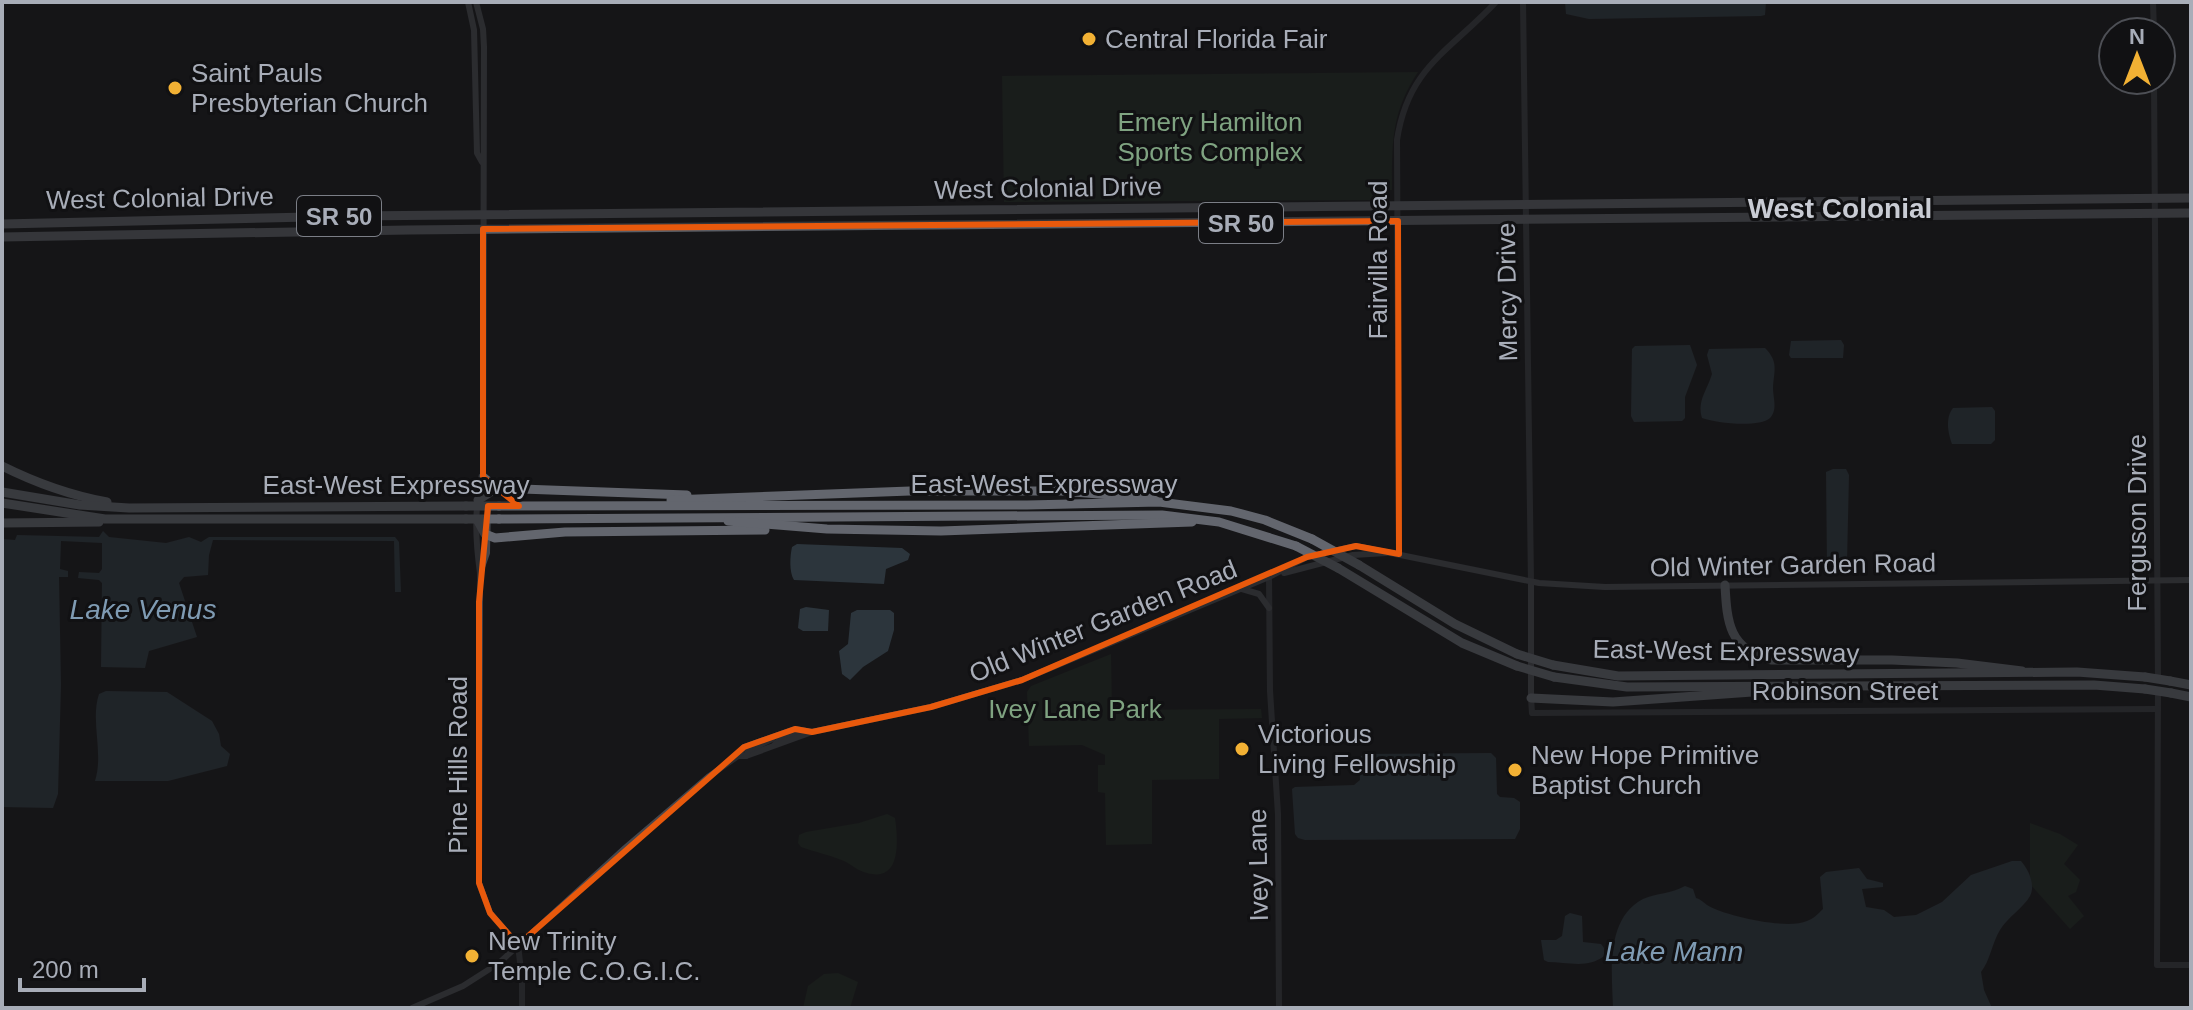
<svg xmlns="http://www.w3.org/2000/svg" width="2193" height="1010" font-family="Helvetica,sans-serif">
<rect width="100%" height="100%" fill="#161618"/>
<g fill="#1e261f">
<path d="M1418,72C1391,113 1392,143 1392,190H1389V200L1004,202L1002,76Z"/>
<path d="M1111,654L1112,710L1261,709L1262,718L1219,719V779L1152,780V844L1106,845L1105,793L1098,792V765H1105V755L1082,745L1029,746L1027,692L1031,686Z"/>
<path d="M887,814L895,818C898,839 902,883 867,873C858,871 852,865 844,861C830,855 815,852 801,847L798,843L799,835L806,832L859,823Z"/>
<path d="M2030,823L2060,834L2078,845L2064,864L2080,880L2076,892L2068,896L2084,916L2070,929L2030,884Z"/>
<path d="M838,973L858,982L850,1008H803L808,986L824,974Z"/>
</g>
<g fill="#2c353c">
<path d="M1565,2H1766L1765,15L1761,16L1589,19L1566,14Z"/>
<path d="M1841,340L1844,345L1843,358H1791L1789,355L1791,341Z"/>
<path d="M1690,345L1697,365L1685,397V418L1682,421L1634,422L1631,416L1632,349L1635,346Z"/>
<path d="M1765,348C1779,362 1774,371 1773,388C1773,398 1778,410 1770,418C1759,428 1715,423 1702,418C1697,400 1707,391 1712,374L1707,355L1709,349Z"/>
<path d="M1992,407L1995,411V440L1991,444H1952C1948,433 1945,418 1953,408Z"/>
<path d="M1833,469H1846L1849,475L1847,562L1844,565L1827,563L1826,472Z"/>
<path d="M103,531L109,537L166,543L189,537L201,542L209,537H395L399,542L401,592H395L394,541L213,540L209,555L208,575L184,577L179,583L197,637L149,651L145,668L101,667L102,583L99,580L78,578L79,572L99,573L102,569V543L61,541L60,569L68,571V577H59L61,685L58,794L53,808L2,807V539L15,540L17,535L99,537Z"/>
<path d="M797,544L902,548L910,554L908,560L886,569L884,584L794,580C789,572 790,556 792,547Z"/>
<path d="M806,607L829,610L828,631H803L798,628L800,609Z"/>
<path d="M857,610H890L894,613V630L888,651L863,667L850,680L842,674L839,651L848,644L851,613Z"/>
<path d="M106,691L167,692L212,721L219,734L221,746L230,754L227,766L168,781H95C104,753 90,721 99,694Z"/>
<path d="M1491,753L1496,758L1497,794L1500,797L1514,798L1520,802V829L1515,839L1305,840L1298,838L1295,834L1292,789L1295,787L1354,785L1360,780L1359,758L1364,754Z"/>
<path d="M2012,861H2021C2028,869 2036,884 2030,896C2024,907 2007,918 2000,930C1992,943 1990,961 1981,972L1984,990L1992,1008H1613C1612,972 1605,919 1643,899C1657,893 1671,894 1685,886L1693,889L1696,898C1700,899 1703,902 1707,905C1725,916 1787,930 1807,921C1813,919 1818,914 1823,909L1820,877L1826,872L1859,868L1867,879L1883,883V887L1862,889L1866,907L1884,910L1894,917L1916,915L1942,902L1971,875Z"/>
<path d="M1570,913L1582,916L1583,942L1601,944L1604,948V956C1588,969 1567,962 1548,962L1544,960L1541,940H1556L1562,936L1565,916Z"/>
</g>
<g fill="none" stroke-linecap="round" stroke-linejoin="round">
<g stroke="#37383d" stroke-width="6">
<path d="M1523,2L1531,582"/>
<path d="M2153,2L2154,32"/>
<path d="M2154,80L2158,680"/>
<path d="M1399,554L1397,140C1408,67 1450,51 1496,2"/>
<path d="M1269,577L1270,691L1278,814L1279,1008"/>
<path d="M2158,691L2157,965H2191"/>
<path d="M1531,698L1532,713L2158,709"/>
<path d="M518,945L522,979V1008"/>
</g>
<g stroke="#45474d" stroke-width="6">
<path d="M468,2L474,30L477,153L482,162"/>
<path d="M476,2L483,29L484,47L483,477L488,494"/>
<path d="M483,478C473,505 476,544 480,573L479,883L490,913L518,945"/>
<path d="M480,573L487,553L488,505"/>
<path d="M1284,573L1353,555L1386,553"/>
<path d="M1531,582V698"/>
<path d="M1242,589L1259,594L1269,608"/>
<path d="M775,744L781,738L804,731"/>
<path d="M738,756H746L812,732L931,707L1022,680L1269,577L1307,557L1356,546L1539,583L1605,587L2191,580"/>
<path d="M746,756L748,751L772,739"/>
<path d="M412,1008L463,986L499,963L625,848L708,777L738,756L744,747L795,729L812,732"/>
</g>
<g stroke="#5b5e65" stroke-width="9">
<path d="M2,224L352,216L2191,198"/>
<path d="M2,237L408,230L2191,213"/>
</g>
<g stroke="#63666e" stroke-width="9">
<path d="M2,466C36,483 69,495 107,502"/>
<path d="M483,477L497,488"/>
<path d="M2,492L80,505L129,508L466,506"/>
<path d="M478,500L497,488L687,495"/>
<path d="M671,500L910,491H1061L1149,498L1156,501"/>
<path d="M2,503L105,519H466"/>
<path d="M499,506L1027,505L1159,502L1231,511L1265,520L1312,539"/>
<path d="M499,519L1162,515L1219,522L1296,546"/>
<path d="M478,521L485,534L495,538L565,532L765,530"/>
<path d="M728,521L827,529L941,531L1192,522"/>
<path d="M2,523L99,522"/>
<path d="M1359,565L1455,624L1517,654"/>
<path d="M1338,568L1462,643L1517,666"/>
<path d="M1725,585C1727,623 1729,649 1771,660H1892L1957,663L2022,671"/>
<path d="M1553,665L1618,676L2077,672L2145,677"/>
<path d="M1554,677L1627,687L2094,685L2145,689"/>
<path d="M2170,681L2191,685"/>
<path d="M2171,693L2191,697"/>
<path d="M1531,698L1613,702L1752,692"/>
</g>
<g stroke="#63666e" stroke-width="9">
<path d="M466,506H499"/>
<path d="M466,519H499"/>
<path d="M1312,539L1359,565"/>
<path d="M1296,546L1338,568"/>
<path d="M1517,654L1553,665"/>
<path d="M1517,666L1554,677"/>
<path d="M2145,677L2170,681"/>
<path d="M2145,689L2171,693"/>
</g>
</g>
<path d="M0 0H2193V1010H0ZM1398,221L1399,554L1356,546L1307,557L1022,680L931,707L812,732L795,729L744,747L518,945L490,913L479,883V602L488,506H519L483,477V229Z" fill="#161618" fill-opacity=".55" fill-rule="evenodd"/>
<path fill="none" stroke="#e8590c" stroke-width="6" stroke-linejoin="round" d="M1398,221L1399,554L1356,546L1307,557L1022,680L931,707L812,732L795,729L744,747L518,945L490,913L479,883V602L488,506H519L483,477V229Z"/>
<g fill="#f2b134" stroke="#111113" stroke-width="3">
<circle cx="1089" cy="39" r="8"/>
<circle cx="175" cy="88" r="8"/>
<circle cx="1242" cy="749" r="8"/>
<circle cx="1515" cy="770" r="8"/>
<circle cx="472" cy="956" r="8"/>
</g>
<g text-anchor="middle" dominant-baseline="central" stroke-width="6" stroke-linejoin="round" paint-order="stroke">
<g fill="#111113" stroke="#7b7e86" stroke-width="2">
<rect x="297" y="196" width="84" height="40" rx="6"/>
<rect x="1199" y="203" width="84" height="40" rx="6"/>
</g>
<g font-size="24" font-weight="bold" fill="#a8adb8">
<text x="339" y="216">SR 50</text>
<text x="1241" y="223">SR 50</text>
</g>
<g font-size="26" fill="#a8adb8" stroke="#111113" text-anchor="start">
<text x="1105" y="39">Central Florida Fair</text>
<text x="191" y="73">Saint Pauls<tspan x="191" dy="30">Presbyterian Church</tspan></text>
<text x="1258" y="734">Victorious<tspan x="1258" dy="30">Living Fellowship</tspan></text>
<text x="1531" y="755">New Hope Primitive<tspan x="1531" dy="30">Baptist Church</tspan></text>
<text x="488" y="941">New Trinity<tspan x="488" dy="30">Temple C.O.G.I.C.</tspan></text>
</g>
<g font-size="26" fill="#7fa381" stroke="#111113">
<text x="1210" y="122">Emery Hamilton<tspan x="1210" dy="30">Sports Complex</tspan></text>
<text x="1075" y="709">Ivey Lane Park</text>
</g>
<g font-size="26" fill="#a8adb8" stroke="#111113">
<text transform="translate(1048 188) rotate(-1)">West Colonial Drive</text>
<text transform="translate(160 198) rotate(-1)">West Colonial Drive</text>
<text transform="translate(1378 260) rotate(-90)">Fairvilla Road</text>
<text transform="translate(1507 292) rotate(-91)">Mercy Drive</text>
<text x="1044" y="484">East-West Expressway</text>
<text x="396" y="485">East-West Expressway</text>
<text transform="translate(2137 523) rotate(-90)">Ferguson Drive</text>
<text transform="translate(1793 565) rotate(-1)">Old Winter Garden Road</text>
<text transform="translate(1103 621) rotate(-22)">Old Winter Garden Road</text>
<text transform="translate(1726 651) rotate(1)">East-West Expressway</text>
<text x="1845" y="691">Robinson Street</text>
<text transform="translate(458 765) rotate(-90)">Pine Hills Road</text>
<text transform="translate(1258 865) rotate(-91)">Ivey Lane</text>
</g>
<g font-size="28" font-weight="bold" fill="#c9ccd4" stroke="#111113">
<text x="1840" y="208">West Colonial</text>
</g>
<g font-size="28" font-style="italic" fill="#7f9bb3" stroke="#111113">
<text x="143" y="609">Lake Venus</text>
<text x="1674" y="951">Lake Mann</text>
</g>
</g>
<rect width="2193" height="1010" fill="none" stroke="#a8adb8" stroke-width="8"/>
<g transform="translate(2137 56)"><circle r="38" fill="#111113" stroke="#4d4f55" stroke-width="2"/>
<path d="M0-6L14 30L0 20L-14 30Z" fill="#f2b134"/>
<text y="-12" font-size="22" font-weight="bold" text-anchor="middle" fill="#a8adb8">N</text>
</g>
<path d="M20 978v12h124v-12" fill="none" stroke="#a8adb8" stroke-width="4"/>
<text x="32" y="978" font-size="24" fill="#a8adb8" stroke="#111113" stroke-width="6" paint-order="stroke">200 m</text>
</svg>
